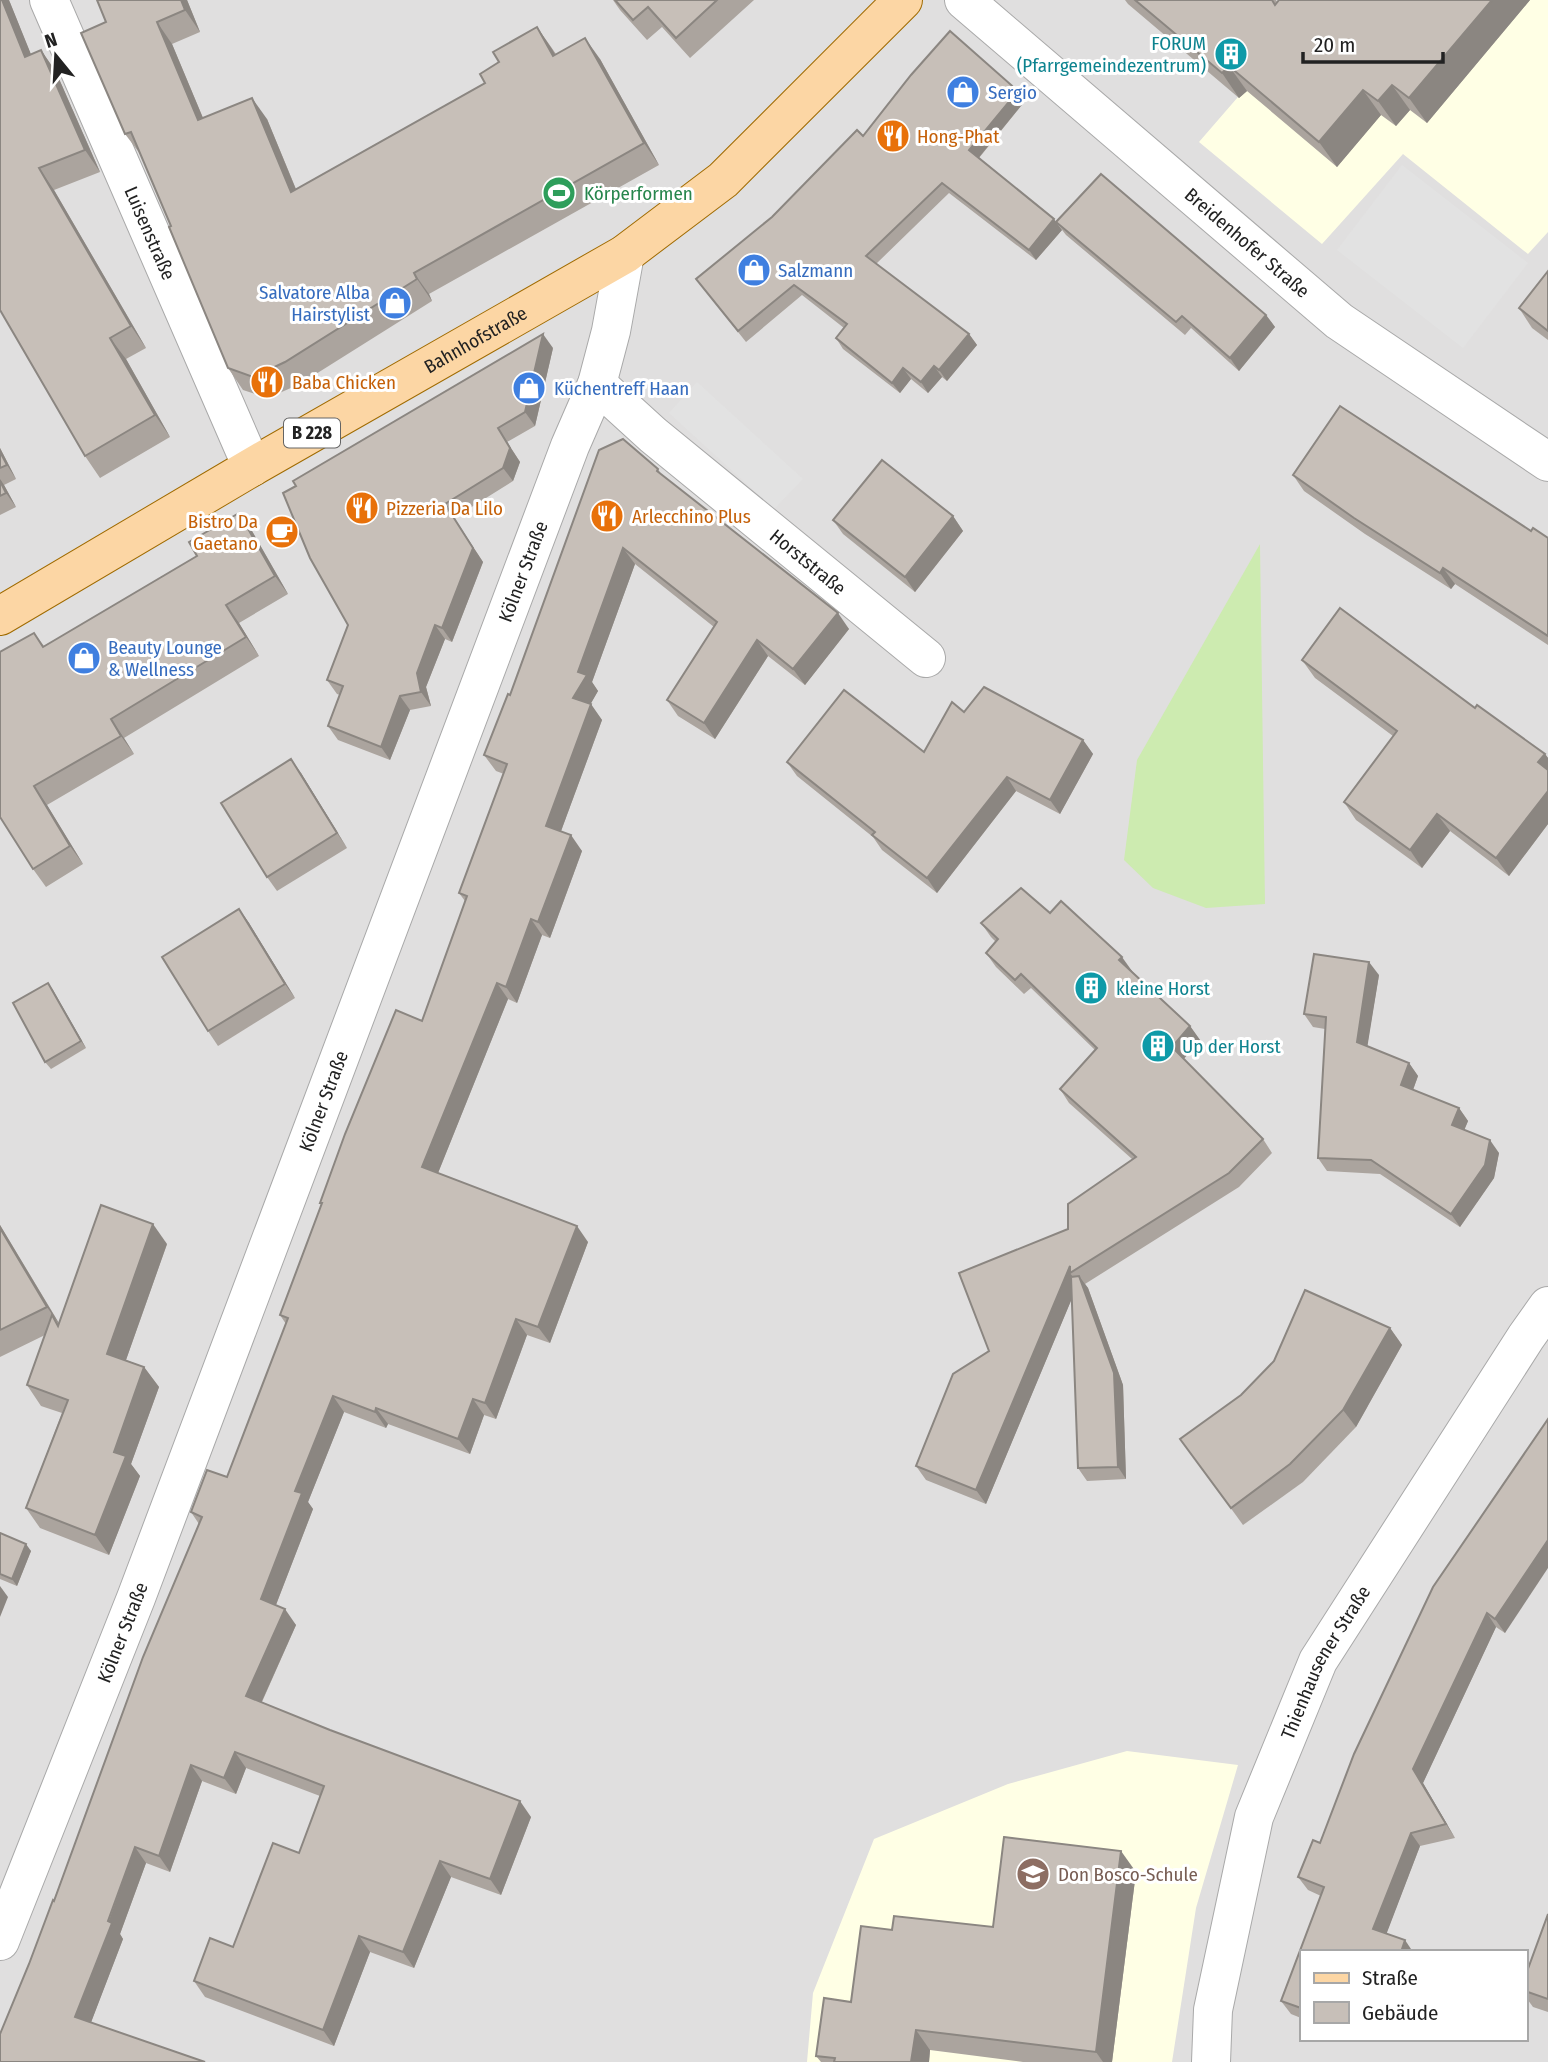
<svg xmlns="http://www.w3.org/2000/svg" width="1548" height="2062" font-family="'Fira Sans Condensed',sans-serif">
<rect width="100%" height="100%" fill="#f2efe9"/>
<path fill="#e0dfdf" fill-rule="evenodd" d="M0,0H1548V2062H0ZM1301,1952H1525V2039H1301Z"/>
<g fill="#ffffe5">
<path d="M1322,0H1548V232L1528,254L1403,154L1322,244L1199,142Z"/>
<path d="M1127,1751L1238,1765L1196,1908L1172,2062H807L813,1993L874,1839L1008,1784Z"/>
</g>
<path fill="#cdebb0" d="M1260,544L1265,904L1206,908L1153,888L1124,860L1137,760Z"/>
<g fill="#e2e2e2">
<path d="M1402,165L1528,263L1463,348L1337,250Z"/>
<path d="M697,382L803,479L774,509L669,413Z"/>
</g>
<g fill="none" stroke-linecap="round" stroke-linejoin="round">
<defs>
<g id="street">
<path id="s1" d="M49,0L252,467"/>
<path id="s2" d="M964,0L1339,321L1548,462"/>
<path id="s3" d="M597,384L653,435L926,658"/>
<path id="s4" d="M0,1941L136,1598L570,446L597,384L611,331L625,254"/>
<path id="s5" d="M1211,2062L1213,2010L1254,1817L1318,1661L1526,1337L1548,1306"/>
</g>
<g id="primary">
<path id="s6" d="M0,616L252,467L625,254L723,180L903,0"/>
</g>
</defs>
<use href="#street" stroke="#a9a9a9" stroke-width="40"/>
<use href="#primary" stroke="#a06b00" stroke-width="40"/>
<use href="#street" stroke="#fff" stroke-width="38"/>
<use href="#primary" stroke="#fcd6a4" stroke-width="38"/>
</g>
<g fill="#aba49e">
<path d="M9,0L31,55L41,50L56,72L100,172L54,190L146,348L126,359L170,437L100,478L85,456Z"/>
<path d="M97,0H187L200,32L172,44L203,118L267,119L296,189L485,83L499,62L537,27L556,54L600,59L659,165L429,294L432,301L300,384L268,398L243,390L228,368L171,226L141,155L125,134L106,22Z"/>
<path d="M613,0H754L690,58L662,27L647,40L620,10Z"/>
<path d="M1125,0H1276L1277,2L1530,0L1427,123L1410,110L1396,126L1381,115L1337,167L1247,91L1239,98L1128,4Z"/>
<path d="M1018,91L1025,101L979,158L1062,230L1036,260L949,193L876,264L969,334L977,345L947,381L942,377L928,393L911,379L900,393L843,349L836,338L844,328L802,295L746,342L696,279L772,217L863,136Z"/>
<path d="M1056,222L1266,315L1275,327L1239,371L1191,328L1185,335L1066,235Z"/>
<path d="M1548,271V340L1532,328L1519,308Z"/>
<path d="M553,348L535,426L507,442L520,462L513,481L454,518L483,562L452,642L445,639L426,687L431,706L410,710L390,760L338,740L328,726L340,695L337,694L327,680L348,625Z"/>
<path d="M0,448L16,479L4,485L16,507L0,515Z"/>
<path d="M658,469L661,474L849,629L805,685L768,656L715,739L678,716L667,700L714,627L635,564L592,682L598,691L590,704L602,720L561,831L582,851L550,938L542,935L517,1003L508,999L438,1173L588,1242L550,1343L527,1335L496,1419L484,1415L470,1454L388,1424L386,1428L344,1412L308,1502L313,1509L276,1605L296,1625L262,1702L531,1817L501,1895L451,1877L414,1968L370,1952L334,2046L205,1997L194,1981L233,1947L299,1853L320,1796L246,1768L236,1794L202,1781L170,1872L146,1863L120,1934L123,1939L91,2022L0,2062L29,1964L199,1524L191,1512L227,1477L286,1324L280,1315L321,1205L320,1203L422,1021L465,901L459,893L504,774L496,771L484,755L510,695Z"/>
<path d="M1293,475L1531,531L1548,538V645L1455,584L1451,589L1365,534L1304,491Z"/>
<path d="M953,516L963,531L915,592L843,534L833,520Z"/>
<path d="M252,531L288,594L239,623L259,656L124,738L134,754L47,805L83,864L46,887L33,869L34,633L44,646Z"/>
<path d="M1302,660L1475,708L1545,754L1548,758V824L1509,876L1450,831L1422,868L1356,820L1344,802L1393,736L1315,678Z"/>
<path d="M964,712L1083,740L1093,754L1060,814L1016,791L937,893L882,850L873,837L797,776L787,762L924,752Z"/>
<path d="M301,773L347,848L277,891L267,877Z"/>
<path d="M239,909L249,923L295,998L218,1046L208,1031Z"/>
<path d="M1050,913L1132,971L1190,1026L1200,1040L1183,1059L1263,1139L1272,1153L1239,1187L1085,1284L1088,1288L1123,1385L1126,1479L1087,1481L1078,1468L1072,1298L986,1504L926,1480L916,1466L1068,1229L1132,1159L1069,1103L1060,1089L1095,1050L1031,988L1024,994L996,967L986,953L996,942L991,937L981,923Z"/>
<path d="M1379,975L1367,1046L1409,1063L1418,1076L1413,1090L1459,1108L1468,1121L1464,1130L1499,1153L1494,1178L1460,1227L1380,1174L1327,1171L1318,1158L1325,1029L1313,1027L1304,1014Z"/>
<path d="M48,983L86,1048L51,1069L45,1062Z"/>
<path d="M0,1225L59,1323L167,1244L126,1360L144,1367L159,1387L131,1464L140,1476L109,1555L40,1528L26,1508L62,1413L41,1406L27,1385L45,1335L0,1357Z"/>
<path d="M1390,1328L1402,1345L1356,1427L1303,1482L1243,1525L1193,1456Z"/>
<path d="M1548,1419L1505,1633L1496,1627L1423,1783L1455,1838L1420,1846L1386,1934L1301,1952V2018L1291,2014L1281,2001L1321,1896L1308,1890L1298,1877L1320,1843Z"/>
<path d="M0,1533L31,1551L17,1586L0,1579Z"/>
<path d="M1136,1872L1112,2062H1023L930,2050L929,2062H821L816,2056L851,2002L892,1930L993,1927Z"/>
<path d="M1548,1914V2012L1533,2007L1525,1996V1977Z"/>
</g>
<g fill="#8b8681">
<path d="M2,0H9L41,79L25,57Z"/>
<path d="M181,0H187L200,32L185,10Z"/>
<path d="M1492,0H1530L1427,123L1409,98Z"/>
<path d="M157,22L172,44L213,142L198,120Z"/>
<path d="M537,27L552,49L568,77L553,56Z"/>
<path d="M585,38L600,59L659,165L644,143Z"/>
<path d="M41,50L56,72L100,172L85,150Z"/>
<path d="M1229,66L1247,91L1239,98L1222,73Z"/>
<path d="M1392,85L1410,110L1396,126L1378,101Z"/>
<path d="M1363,90L1381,115L1337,167L1319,142Z"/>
<path d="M1018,91L1025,101L976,161L969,150Z"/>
<path d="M252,98L267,119L306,214L291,192Z"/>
<path d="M39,168L54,190L146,348L131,326Z"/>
<path d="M1054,219L1062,230L1036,260L1029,250Z"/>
<path d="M414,273L429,294L432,301L417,279Z"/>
<path d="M1266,315L1275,327L1239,371L1230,358Z"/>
<path d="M543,334L553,348L535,426L525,412Z"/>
<path d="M969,334L977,345L947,381L939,370Z"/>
<path d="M110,338L126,359L170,437L155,415Z"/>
<path d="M934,366L942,377L928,393L921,382Z"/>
<path d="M903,368L911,379L900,393L892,383Z"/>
<path d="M498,428L520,462L513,481L503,468Z"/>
<path d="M0,448L16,479L7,465L0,452Z"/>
<path d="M0,479L4,485L16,507L6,493L0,481Z"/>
<path d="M445,504L483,562L452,642L442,628Z"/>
<path d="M239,513L252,531L288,594L275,576Z"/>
<path d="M953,516L963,531L915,592L905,577Z"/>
<path d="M623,548L635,564L592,682L598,691L585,714L573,698L578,672Z"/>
<path d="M1443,568L1455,584L1451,589L1440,573Z"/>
<path d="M226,605L239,623L259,656L246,637Z"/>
<path d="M838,613L849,629L805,685L793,669Z"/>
<path d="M435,625L445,639L426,687L431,706L421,692L417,673Z"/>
<path d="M757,640L768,656L715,739L704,723Z"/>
<path d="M400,696L410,710L390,760L381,747Z"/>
<path d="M591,704L602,720L557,842L546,826Z"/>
<path d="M111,719L124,738L134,754L121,736Z"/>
<path d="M1083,740L1093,754L1060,814L1050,800Z"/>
<path d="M1545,754L1548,758V776L1538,762Z"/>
<path d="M291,759L301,773L347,848L337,833Z"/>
<path d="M1007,777L1016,791L937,893L927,878Z"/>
<path d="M34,786L47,805L83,864L70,846Z"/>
<path d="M1548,791V824L1509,876L1496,858Z"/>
<path d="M1437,814L1450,831L1422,868L1410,850Z"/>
<path d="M571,835L582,851L550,938L538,922Z"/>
<path d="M239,909L249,923L295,998L285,984Z"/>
<path d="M531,919L542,935L517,1003L506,987Z"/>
<path d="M1122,957L1132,971L1129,974L1119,960Z"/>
<path d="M1369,962L1379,975L1366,1055L1357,1042Z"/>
<path d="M48,983L53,990L86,1048L81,1041Z"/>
<path d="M497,983L508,999L434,1183L422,1167Z"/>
<path d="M1190,1026L1200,1040L1182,1061L1172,1047Z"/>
<path d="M1409,1063L1418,1076L1410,1098L1401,1085Z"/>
<path d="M1459,1108L1468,1121L1461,1138L1452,1125Z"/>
<path d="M1490,1140L1499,1153L1494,1178L1460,1227L1451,1214Z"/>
<path d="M153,1224L167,1244L121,1374L107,1354Z"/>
<path d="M0,1225L61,1327L47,1307L0,1228Z"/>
<path d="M577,1226L588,1242L550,1343L538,1327Z"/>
<path d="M1070,1266V1273L1078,1284L986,1504L976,1490Z"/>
<path d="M1079,1276L1088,1288L1123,1385L1126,1479L1118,1467Z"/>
<path d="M516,1319L527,1335L496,1419L485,1403Z"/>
<path d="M1390,1328L1402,1345L1356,1427L1343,1410Z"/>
<path d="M144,1367L159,1387L131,1464L140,1476L109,1555L95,1535L114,1452Z"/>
<path d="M333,1396L344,1412L308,1502L313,1509L272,1615L261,1599L295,1491Z"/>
<path d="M473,1399L484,1415L470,1454L458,1439Z"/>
<path d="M376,1408L388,1424L386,1428L375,1412Z"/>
<path d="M1548,1540V1568L1505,1633L1495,1619Z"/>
<path d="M26,1544L31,1551L17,1586L12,1579Z"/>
<path d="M0,1586L8,1597L0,1617Z"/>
<path d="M285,1609L296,1625L257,1712L246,1696Z"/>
<path d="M1487,1613L1496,1627L1423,1783L1455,1838L1446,1824L1413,1769Z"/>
<path d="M235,1752L246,1768L236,1794L224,1778Z"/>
<path d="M191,1765L202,1781L170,1872L159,1856Z"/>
<path d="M520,1801L531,1817L501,1895L490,1879Z"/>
<path d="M1411,1833L1420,1846L1383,1943L1373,1929Z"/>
<path d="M135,1847L146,1863L120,1934L123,1939L87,2033L75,2017Z"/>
<path d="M1121,1851L1136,1872L1112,2062H1103L1096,2052Z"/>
<path d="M440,1861L451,1877L414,1968L403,1952Z"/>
<path d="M359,1936L370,1952L334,2046L323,2030Z"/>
<path d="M1405,1940L1413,1952H1401Z"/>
<path d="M916,2030L930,2050L929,2062H911Z"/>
</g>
<g fill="#c7bfb8" stroke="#8b8681" stroke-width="2">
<path d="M0,0H2L25,57L41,50L85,150L39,168L131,326L110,338L155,415L85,456L0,310Z"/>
<path d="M97,0H181L185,10L157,22L198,120L252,98L291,192L485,83L480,74L499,62L493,52L537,27L553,56L585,38L644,143L414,273L417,279L285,362L253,377L228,368L169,227L171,226L131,132L125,134L81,33L106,22Z"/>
<path d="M615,0H717L676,38L648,7L633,20Z"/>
<path d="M1135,0H1272L1275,5L1279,0H1492L1409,98L1392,85L1378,101L1363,90L1319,142L1229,66L1222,73Z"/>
<path d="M950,31L1018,91L969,150L1054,219L1029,250L942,183L866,256L969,334L939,370L934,366L921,382L903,368L892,383L836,338L847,324L794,285L738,331L696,279L772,217L857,130L863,136L911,75Z"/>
<path d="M1101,174L1266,315L1230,358L1182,316L1176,322L1056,222Z"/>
<path d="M1548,271V331L1519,308Z"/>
<path d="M543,334L525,412L498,428L510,448L503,468L445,504L473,548L442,628L435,625L417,673L421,692L400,696L381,747L328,726L343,686L327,680L348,625L310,558L283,493L296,486L293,481Z"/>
<path d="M1340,406L1531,531L1533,528L1548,538V636L1443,568L1440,573L1354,518L1293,475Z"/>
<path d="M623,439L658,469L657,471L838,613L793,669L757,640L704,723L667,700L717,622L623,548L578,672L587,675L573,698L591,704L546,826L571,835L538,922L531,919L506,987L497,983L422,1167L577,1226L538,1327L516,1319L485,1403L473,1399L458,1439L376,1408L375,1412L333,1396L295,1491L302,1493L261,1599L285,1609L246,1696L330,1730L520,1801L490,1879L440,1861L403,1952L359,1936L323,2030L194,1981L210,1938L233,1947L273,1843L299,1853L324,1786L235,1752L224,1778L191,1765L159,1856L135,1847L108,1921L112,1923L75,2017L205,2062H0V2034L29,1964L53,1900L54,1901L143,1657L202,1517L191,1512L207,1470L227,1477L288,1318L280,1315L322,1203H320L345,1134L396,1010L422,1021L467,896L459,893L507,764L484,755L508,694L510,695L599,450Z"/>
<path d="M0,452L7,465L0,468Z"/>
<path d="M882,460L953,516L905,577L833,520Z"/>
<path d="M0,481L6,493L0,496Z"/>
<path d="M239,513L275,576L226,605L246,637L111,719L121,736L34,786L70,846L33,869L0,817V652L34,633L43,647L197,556L189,542Z"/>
<path d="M1340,608L1475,708L1477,705L1545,754L1538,762L1548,770V791L1496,858L1437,814L1410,850L1344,802L1397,731L1302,660Z"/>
<path d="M984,687L1083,740L1050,800L1007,777L927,878L872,835L875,832L787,762L844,690L924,752L952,702L964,712Z"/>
<path d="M291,759L337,833L267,877L221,803Z"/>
<path d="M1021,888L1050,913L1061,901L1122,957L1119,960L1190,1026L1172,1047L1263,1139L1229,1173L1070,1273V1266L976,1490L916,1466L953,1374L989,1351L959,1273L1068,1229V1204L1136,1157L1060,1089L1097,1048L1021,974L1015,980L986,953L998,939L981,923Z"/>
<path d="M239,909L285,984L208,1031L162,957Z"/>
<path d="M1314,954L1369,962L1357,1042L1409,1063L1401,1085L1459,1108L1452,1125L1490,1140L1485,1165L1451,1214L1371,1160L1318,1158L1326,1017L1304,1014Z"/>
<path d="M48,983L81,1041L45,1062L13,1003Z"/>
<path d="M101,1205L153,1224L107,1354L144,1367L114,1452L126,1456L95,1535L26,1508L68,1400L27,1385L52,1315L58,1326Z"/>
<path d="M0,1228L47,1307L0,1330Z"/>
<path d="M1079,1276L1114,1373L1118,1467L1078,1468L1071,1277Z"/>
<path d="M1305,1290L1390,1328L1343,1410L1290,1464L1231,1508L1180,1439L1241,1395L1274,1361Z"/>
<path d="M1548,1419V1540L1495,1619L1487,1613L1413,1769L1446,1824L1411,1833L1373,1929L1405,1940L1401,1952H1301V2008L1281,2001L1324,1887L1298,1877L1313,1840L1320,1843L1354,1754L1433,1587Z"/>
<path d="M0,1533L26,1544L12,1579L0,1574Z"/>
<path d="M1004,1837L1121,1851L1096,2052L916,2030L911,2062H834L835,2058L816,2056L824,1998L851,2002L861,1926L892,1930L894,1916L993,1927Z"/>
<path d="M1548,1914V1999L1525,1991V1977Z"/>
</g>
<defs>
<symbol id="building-disc" viewBox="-11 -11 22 22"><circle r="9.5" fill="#0f9aa8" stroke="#fff"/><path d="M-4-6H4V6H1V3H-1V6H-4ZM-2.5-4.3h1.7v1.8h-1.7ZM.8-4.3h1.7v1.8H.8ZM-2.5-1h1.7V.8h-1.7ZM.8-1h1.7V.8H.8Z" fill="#fff"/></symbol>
<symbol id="shop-disc" viewBox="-11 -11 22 22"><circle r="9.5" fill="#3f7fe0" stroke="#fff"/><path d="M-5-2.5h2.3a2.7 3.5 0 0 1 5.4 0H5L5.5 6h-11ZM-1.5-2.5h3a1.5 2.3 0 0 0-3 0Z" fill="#fff"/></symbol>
<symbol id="restaurant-disc" viewBox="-11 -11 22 22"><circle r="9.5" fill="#e8710a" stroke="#fff"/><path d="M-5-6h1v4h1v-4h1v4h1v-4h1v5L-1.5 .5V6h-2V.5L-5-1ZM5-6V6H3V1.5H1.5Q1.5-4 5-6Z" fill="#fff"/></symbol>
<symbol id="stadium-disc" viewBox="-11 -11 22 22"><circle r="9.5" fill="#2e9e5b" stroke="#fff"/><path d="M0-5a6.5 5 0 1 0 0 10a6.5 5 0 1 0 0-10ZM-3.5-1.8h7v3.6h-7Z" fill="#fff"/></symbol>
<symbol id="cafe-disc" viewBox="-11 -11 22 22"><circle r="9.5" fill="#e8710a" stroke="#fff"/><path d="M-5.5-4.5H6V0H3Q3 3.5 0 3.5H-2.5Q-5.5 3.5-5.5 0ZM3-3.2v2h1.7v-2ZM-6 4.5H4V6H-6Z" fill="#fff"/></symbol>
<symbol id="school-disc" viewBox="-11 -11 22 22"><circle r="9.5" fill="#8d6e63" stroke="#fff"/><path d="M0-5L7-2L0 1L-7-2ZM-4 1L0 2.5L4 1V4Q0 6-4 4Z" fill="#fff"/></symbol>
</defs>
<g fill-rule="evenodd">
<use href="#building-disc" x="1212" y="35" width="38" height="38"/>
<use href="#shop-disc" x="944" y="73" width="38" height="38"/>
<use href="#restaurant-disc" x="874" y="117" width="38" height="38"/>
<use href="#stadium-disc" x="540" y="174" width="38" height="38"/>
<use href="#shop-disc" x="735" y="251" width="38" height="38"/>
<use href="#shop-disc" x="376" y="284" width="38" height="38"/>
<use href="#restaurant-disc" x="248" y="363" width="38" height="38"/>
<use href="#shop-disc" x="510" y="369" width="38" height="38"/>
<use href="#restaurant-disc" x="343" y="489" width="38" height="38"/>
<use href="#restaurant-disc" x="588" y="497" width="38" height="38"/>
<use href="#cafe-disc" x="263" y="513" width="38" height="38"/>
<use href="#shop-disc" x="65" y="639" width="38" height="38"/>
<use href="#building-disc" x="1072" y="969" width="38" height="38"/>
<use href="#building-disc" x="1139" y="1027" width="38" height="38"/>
<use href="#school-disc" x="1014" y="1855" width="38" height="38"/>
</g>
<g text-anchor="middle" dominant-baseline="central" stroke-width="6" stroke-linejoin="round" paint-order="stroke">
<rect fill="#fff" stroke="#646464" stroke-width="2" x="284" y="418.5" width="56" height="29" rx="5"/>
<g font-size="18" font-weight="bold" fill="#222">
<text x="312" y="433">B 228</text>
</g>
<g font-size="19" fill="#0d838f" stroke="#fff" text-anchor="start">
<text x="1206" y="43" text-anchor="end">FORUM<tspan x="1206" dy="22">(Pfarrgemeindezentrum)</tspan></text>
<text x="1116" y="988">kleine Horst</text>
<text x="1182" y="1046">Up der Horst</text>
</g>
<g font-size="19" fill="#366cbe" stroke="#fff" text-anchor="start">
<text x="988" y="92">Sergio</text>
<text x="778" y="270">Salzmann</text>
<text x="370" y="292" text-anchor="end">Salvatore Alba<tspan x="370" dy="22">Hairstylist</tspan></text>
<text x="554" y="388">Küchentreff Haan</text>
<text x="108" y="647">Beauty Lounge<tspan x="108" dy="22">&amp; Wellness</tspan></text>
</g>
<g font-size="19" fill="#c56008" stroke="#fff" text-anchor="start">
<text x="917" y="136">Hong-Phat</text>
<text x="292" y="382">Baba Chicken</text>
<text x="386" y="508">Pizzeria Da Lilo</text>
<text x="632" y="516">Arlecchino Plus</text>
<text x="258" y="521" text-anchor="end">Bistro Da<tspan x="258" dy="22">Gaetano</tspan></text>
</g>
<g font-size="19" fill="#27864d" stroke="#fff" text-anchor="start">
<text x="584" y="193">Körperformen</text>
</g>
<g font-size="19" fill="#222" stroke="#fff">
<text stroke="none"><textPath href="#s1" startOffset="254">Luisenstraße</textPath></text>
<text stroke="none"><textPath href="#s2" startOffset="373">Breidenhofer Straße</textPath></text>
<text stroke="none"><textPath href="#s6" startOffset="550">Bahnhofstraße</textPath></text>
<text stroke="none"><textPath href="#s3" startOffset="276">Horststraße</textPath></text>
<text stroke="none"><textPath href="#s4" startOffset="1466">Kölner Straße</textPath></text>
<text stroke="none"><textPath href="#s4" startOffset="900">Kölner Straße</textPath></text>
<text stroke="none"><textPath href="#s4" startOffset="332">Kölner Straße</textPath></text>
<text stroke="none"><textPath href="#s5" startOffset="420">Thienhausener Straße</textPath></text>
</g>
<g font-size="19" fill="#785e54" stroke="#fff" text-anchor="start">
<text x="1058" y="1874">Don Bosco-Schule</text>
</g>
</g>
<rect x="1300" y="1950" width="228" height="91" fill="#ffffff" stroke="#a7a7a7" stroke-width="2"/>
<rect x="1314" y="1973" width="35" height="10" fill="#fcd6a4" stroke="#a7a7a7" stroke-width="2"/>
<text x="1362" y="1985" font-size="21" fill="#222222">Straße</text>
<rect x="1314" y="2002" width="35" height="21" fill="#c7bfb8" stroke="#a7a7a7" stroke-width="2"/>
<text x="1362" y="2020" font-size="21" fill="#222222">Gebäude</text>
<g transform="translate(56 56) rotate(342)" stroke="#ffffff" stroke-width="5" paint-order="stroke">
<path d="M0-5L12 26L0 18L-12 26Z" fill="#222222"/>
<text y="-10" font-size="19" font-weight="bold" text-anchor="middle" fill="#222222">N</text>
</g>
<path d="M1303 52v10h140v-10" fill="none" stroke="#222222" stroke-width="3.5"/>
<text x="1314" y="52" font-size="21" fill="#222222" stroke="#ffffff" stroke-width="5" paint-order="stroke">20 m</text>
</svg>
